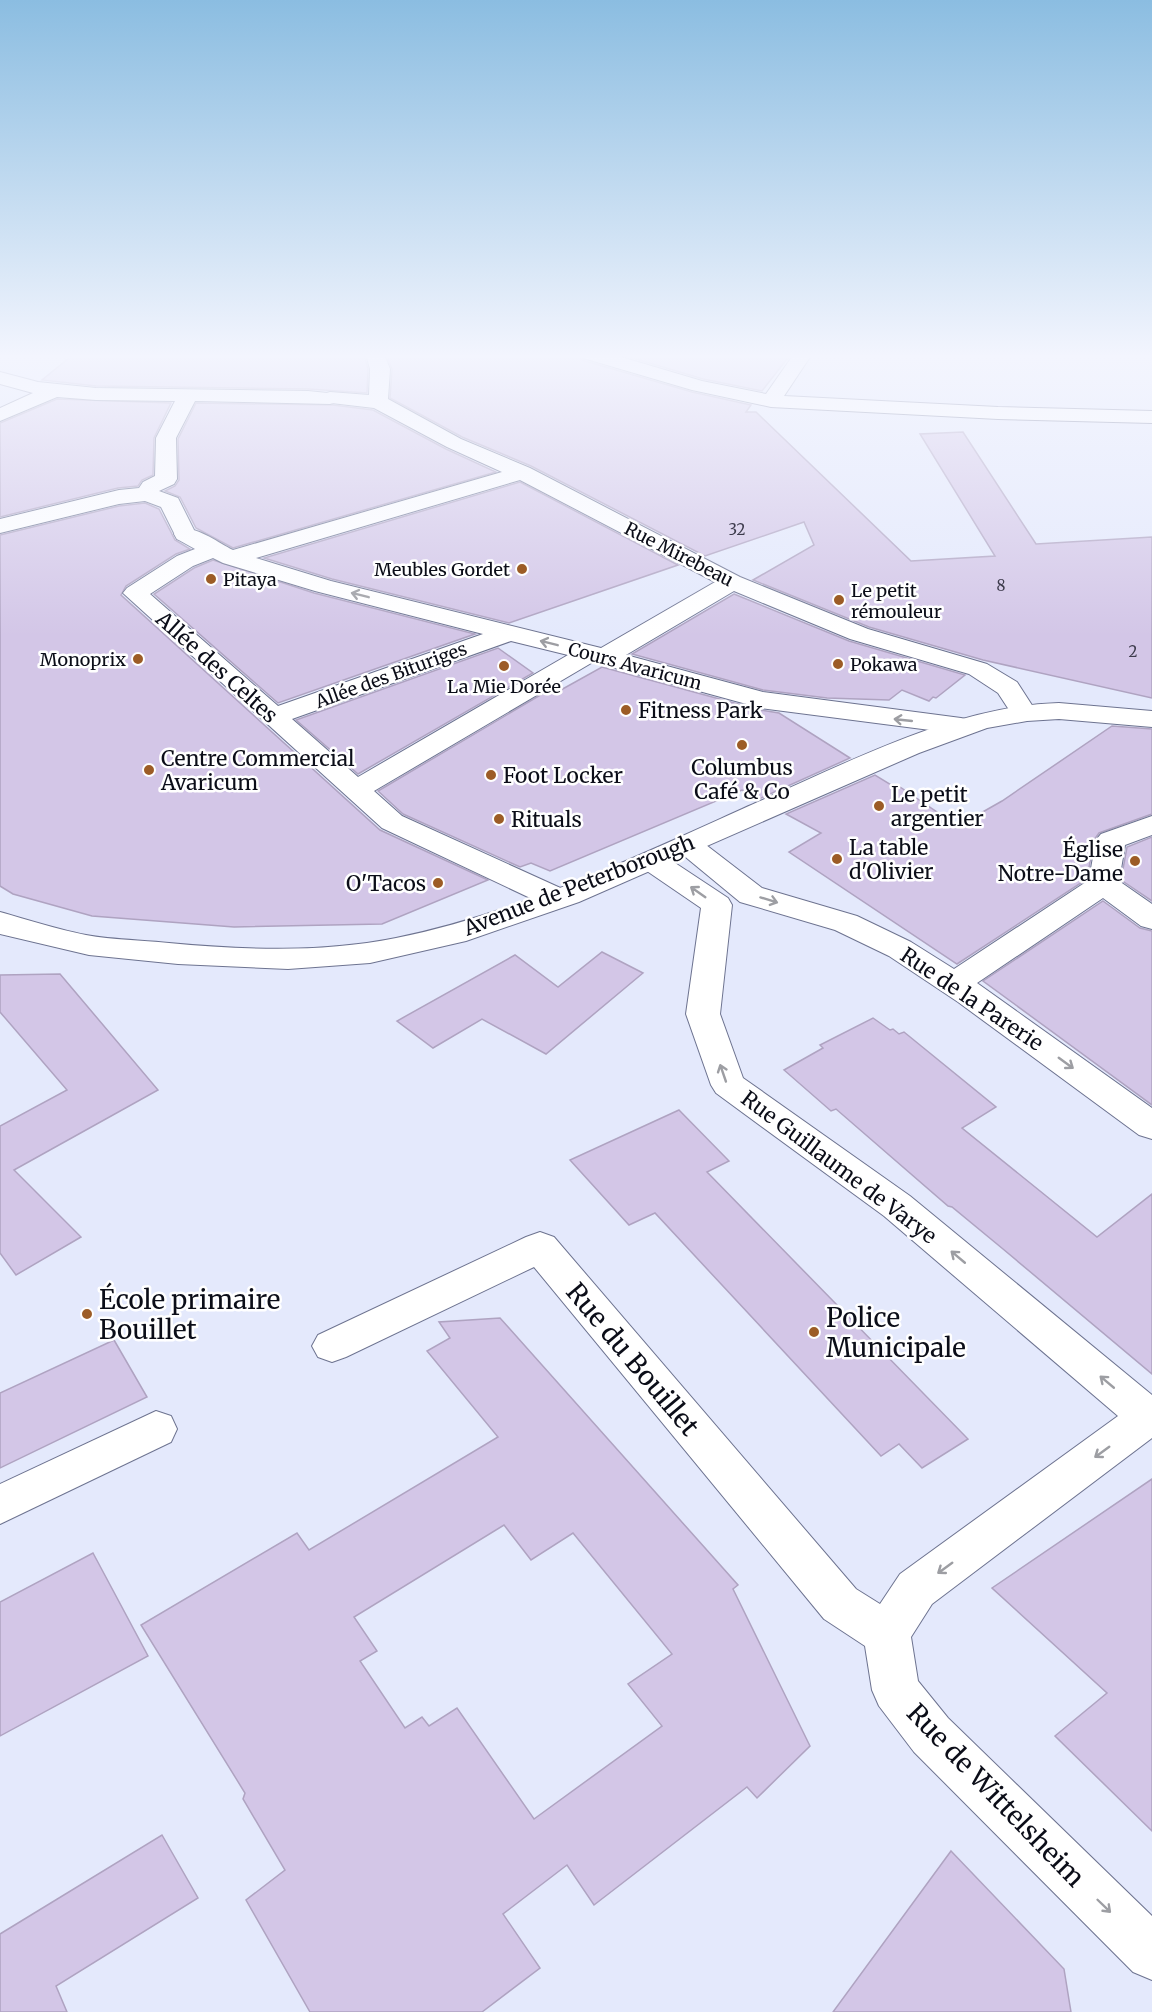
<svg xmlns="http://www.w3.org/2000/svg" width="1152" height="2012" font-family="Merriweather,serif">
<rect width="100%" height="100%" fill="#e4e9fc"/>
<g fill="#d3c6e7" stroke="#afa3c1" stroke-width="1.5" fill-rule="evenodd">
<path d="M74,354H364L368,369L367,393L308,389L96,386L42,380Z"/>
<path d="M386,354H579L582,360L692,392L751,405L746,412H756L911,561L995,556L920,434L963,432L1036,544L1152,537V698L983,660L869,627L753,580L814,545L804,522L705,556L531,466L462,437L390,398L392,369Z"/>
<path d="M619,354H791L762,391L703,379Z"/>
<path d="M57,399L171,403L154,438L153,475L142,480L138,486L118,488L0,517V423Z"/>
<path d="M196,403L333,405L373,410L446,449L496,472L233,548L196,528L180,497L165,491L175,486L179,480L178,439Z"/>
<path d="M520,482L678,565L509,623L332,579L264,558Z"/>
<path d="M145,503L159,509L175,540L190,549L176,554L126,586L121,595L380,830L488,880L382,924L234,927L92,916L13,894L0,886V535L119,506Z"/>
<path d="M213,560L314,593L475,634L278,703L154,594L194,568Z"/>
<path d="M734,594L849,641L965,675L936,698L933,697L929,701L902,690L889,700L827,698L763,690L632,654Z"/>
<path d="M498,648L533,673L358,774L296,720Z"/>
<path d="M602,667L760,710L779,713L850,758L759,799L742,790L550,871L531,863L520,867L403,814L378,791L554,687L559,691Z"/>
<path d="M1112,726L1152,729V814L1099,833L1094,840L1087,879L957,964L789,852L821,833L786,814L875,775L896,788L900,787L958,826L1002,801Z"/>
<path d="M1152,837V901L1121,880L1127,847Z"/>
<path d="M1103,901L1140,928L1152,931V1105L983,981Z"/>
<path d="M602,952L643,973L546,1054L482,1019L433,1048L397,1021L515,955L558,987Z"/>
<path d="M60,974L158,1090L14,1170L81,1237L16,1275L0,1253V1126L67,1090L0,1012V975Z"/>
<path d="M873,1018L890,1030L893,1029L899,1034L904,1032L996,1107L962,1128L1097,1237L1152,1194V1374L1003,1249L952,1207L948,1206L836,1109L831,1111L784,1070L823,1048L820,1045Z"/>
<path d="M679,1110L729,1161L707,1172L968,1439L922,1468L899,1444L881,1456L655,1213L629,1225L570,1160Z"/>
<path d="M500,1318L738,1585L733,1589L810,1746L757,1798L747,1787L594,1905L567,1865L503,1914L540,1968L482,2012H310L246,1900L285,1870L243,1799L245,1793L141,1625L297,1533L309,1550L498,1437L427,1351L450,1338L439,1322ZM504,1525L531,1560L573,1533L672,1654L628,1684L662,1726L534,1819L457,1708L429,1726L422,1717L405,1728L360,1661L377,1651L354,1617Z"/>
<path d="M114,1340L147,1397L0,1468V1393Z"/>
<path d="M1152,1479V1831L1055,1736L1107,1693L992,1588Z"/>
<path d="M93,1553L148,1656L0,1736V1602Z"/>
<path d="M162,1835L198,1898L56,1986L67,2012H0V1934Z"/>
<path d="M951,1851L1064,1969L1071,2012H833Z"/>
</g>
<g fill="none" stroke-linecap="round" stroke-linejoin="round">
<defs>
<path id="pedestrian" d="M366,354H384L390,369L388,399L461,439L530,468L740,577L868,629L987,664L1017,682L1037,713L1033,719L1024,721L1015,719L998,693L969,674L850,639L734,591L626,655L763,692L961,718L970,720L974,726L970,732L961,734L761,708L593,662L374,791L402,816L567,891L571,898L567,905L556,907L545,905L382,828L123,593L127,588L177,556L195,549L177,539L174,534L177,529C196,525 217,542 233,550L502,472L447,447L374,408L323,402L320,398L323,394L330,392L369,395L370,369ZM520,480L715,582L601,648L331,581L256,558ZM213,558L223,563L315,591L483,634L278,706L150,594L193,566ZM511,641L568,655L358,777L292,719Z"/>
<g id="minor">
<path d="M581,354H611L702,381L766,394L794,354H812L784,396L998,407L1152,411V423L998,419L771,407L692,390L583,358Z"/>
<path d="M0,372L38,382L96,388L308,391L337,394L340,398L337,402L330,404L195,401L176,438L177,479L174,484L159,491L178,498L196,534L193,539L185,541L177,539L161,507L145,501L119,504L0,533V519L119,490L139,488L143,482L155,476L156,438L175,401L96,400L57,397L0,421V408L33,393L0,384Z"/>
<path d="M1152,816V835L1125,845L1119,881L1152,904V929L1141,926L1103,898L977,983L1152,1108V1139L1139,1135L958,1002L889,956L835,930L740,902L677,850L672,844L677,838L687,835L697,838L762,888L857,916L911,942L954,969L1089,880L1096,840L1101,834Z"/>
<path d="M652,852L663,855L728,898L732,905L720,1014L743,1078L910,1196L1152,1395V1438L932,1604L911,1637L918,1681L948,1718L1152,1916V1980L1133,1972L914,1752L879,1706L872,1690L865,1646L824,1619L534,1267L346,1357L332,1362L318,1357L312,1346L318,1335L526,1237L540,1232L554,1237L856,1589L880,1604L900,1574L1118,1416L884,1216L716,1093L711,1085L686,1014L701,908L641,867L637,861L641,855Z"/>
<path d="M156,1411L171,1416L177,1429L171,1442L0,1524V1484Z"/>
</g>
<path id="tertiary" d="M1059,703L1152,711V727L1059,719L1027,721L987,728L919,753L579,902L466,941L370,963L288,969L178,964L89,955L0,934V912C29,920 56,929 86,935C113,940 141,940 169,943C244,950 322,953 396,938C523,912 642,854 760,801C854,760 955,706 1059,703Z"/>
</defs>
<use href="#pedestrian" stroke="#6d7390" stroke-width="2"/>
<use href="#minor" stroke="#6d7390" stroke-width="2"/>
<use href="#tertiary" stroke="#6d7390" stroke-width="2"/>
<use href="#pedestrian" fill="#fff" fill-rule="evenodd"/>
<use href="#minor" fill="#fff" fill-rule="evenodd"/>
<use href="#tertiary" fill="#fff" fill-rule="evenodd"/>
</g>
<defs><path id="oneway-shaft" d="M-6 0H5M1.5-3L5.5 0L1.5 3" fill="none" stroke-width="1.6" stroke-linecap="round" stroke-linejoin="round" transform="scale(1.5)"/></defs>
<g stroke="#9d9ea3">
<use href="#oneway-shaft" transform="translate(360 595) rotate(-166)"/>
<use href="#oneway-shaft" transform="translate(549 643) rotate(-166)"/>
<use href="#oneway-shaft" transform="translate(903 720) rotate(-174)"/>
<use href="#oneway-shaft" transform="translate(698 892) rotate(-145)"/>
<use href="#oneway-shaft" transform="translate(769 900) rotate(17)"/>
<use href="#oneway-shaft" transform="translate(1066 1063) rotate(36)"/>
<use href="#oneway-shaft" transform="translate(723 1073) rotate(-109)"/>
<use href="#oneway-shaft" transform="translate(958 1257) rotate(-140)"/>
<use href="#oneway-shaft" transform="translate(1107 1382) rotate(-140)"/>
<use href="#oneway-shaft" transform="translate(1102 1452) rotate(144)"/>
<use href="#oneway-shaft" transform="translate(945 1568) rotate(144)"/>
<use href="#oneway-shaft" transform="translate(1104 1906) rotate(44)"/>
</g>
<linearGradient id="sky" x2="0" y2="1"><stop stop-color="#8bbde1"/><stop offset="0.56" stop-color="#f3f5fe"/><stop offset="1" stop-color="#f3f5fe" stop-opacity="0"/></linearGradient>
<rect width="1152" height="636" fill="url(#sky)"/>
<g fill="#9c5c26" stroke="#fff" stroke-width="2">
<circle cx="522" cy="569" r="6"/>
<circle cx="211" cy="579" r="6"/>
<circle cx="839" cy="600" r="6"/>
<circle cx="138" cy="659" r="6"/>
<circle cx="838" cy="664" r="6"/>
<circle cx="504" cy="666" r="6"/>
<circle cx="626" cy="710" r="6"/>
<circle cx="742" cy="745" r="6"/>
<circle cx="149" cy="770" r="6"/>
<circle cx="491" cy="775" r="6"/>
<circle cx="879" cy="806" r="6"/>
<circle cx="499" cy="819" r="6"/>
<circle cx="837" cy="859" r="6"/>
<circle cx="1135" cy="861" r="6"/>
<circle cx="438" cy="883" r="6"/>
<circle cx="87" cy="1314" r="6"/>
<circle cx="814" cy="1332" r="6"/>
</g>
<g text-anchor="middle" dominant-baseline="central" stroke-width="5" stroke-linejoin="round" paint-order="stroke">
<g font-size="15" fill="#3d3b4c">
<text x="737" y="529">32</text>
<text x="1001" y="585">8</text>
<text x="1133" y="651">2</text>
</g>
<g font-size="18" fill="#0b0d18" stroke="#fff">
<text transform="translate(679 554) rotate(27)">Rue Mirebeau</text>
<text transform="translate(635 666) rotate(15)">Cours Avaricum</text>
<text transform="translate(391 675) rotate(-20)">Allée des Bituriges</text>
</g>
<g font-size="18" fill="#0b0d18" stroke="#fff" text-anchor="start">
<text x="510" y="569" text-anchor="end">Meubles Gordet</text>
<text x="223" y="579">Pitaya</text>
<text x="851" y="590">Le petit<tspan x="851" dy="21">rémouleur</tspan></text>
<text x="126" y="659" text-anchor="end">Monoprix</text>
<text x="850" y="664">Pokawa</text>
<text x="504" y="686" text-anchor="middle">La Mie Dorée</text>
</g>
<g font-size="21" fill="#0b0d18" stroke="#fff">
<text transform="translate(217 667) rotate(42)">Allée des Celtes</text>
<text transform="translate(579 885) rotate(-21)">Avenue de Peterborough</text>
<text transform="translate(972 999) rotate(34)">Rue de la Parerie</text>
<text transform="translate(839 1167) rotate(37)">Rue Guillaume de Varye</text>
</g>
<g font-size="21" fill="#0b0d18" stroke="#fff" text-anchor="start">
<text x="638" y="710">Fitness Park</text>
<text x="161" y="758">Centre Commercial<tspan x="161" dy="24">Avaricum</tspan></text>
<text x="742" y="767" text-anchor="middle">Columbus<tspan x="742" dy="24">Café &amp; Co</tspan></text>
<text x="503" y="775">Foot Locker</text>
<text x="891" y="794">Le petit<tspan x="891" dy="24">argentier</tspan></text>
<text x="511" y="819">Rituals</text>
<text x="849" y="847">La table<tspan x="849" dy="24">d'Olivier</tspan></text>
<text x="1123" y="849" text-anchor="end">Église<tspan x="1123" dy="24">Notre-Dame</tspan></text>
<text x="426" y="883" text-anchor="end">O'Tacos</text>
</g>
<g font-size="26" fill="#0b0d18" stroke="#fff" text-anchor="start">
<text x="99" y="1299">École primaire<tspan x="99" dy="30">Bouillet</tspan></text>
<text x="826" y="1317">Police<tspan x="826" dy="30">Municipale</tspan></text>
</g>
<g font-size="26" fill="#0b0d18" stroke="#fff">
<text transform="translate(633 1359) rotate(50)">Rue du Bouillet</text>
<text transform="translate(996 1795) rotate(46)">Rue de Wittelsheim</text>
</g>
</g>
</svg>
